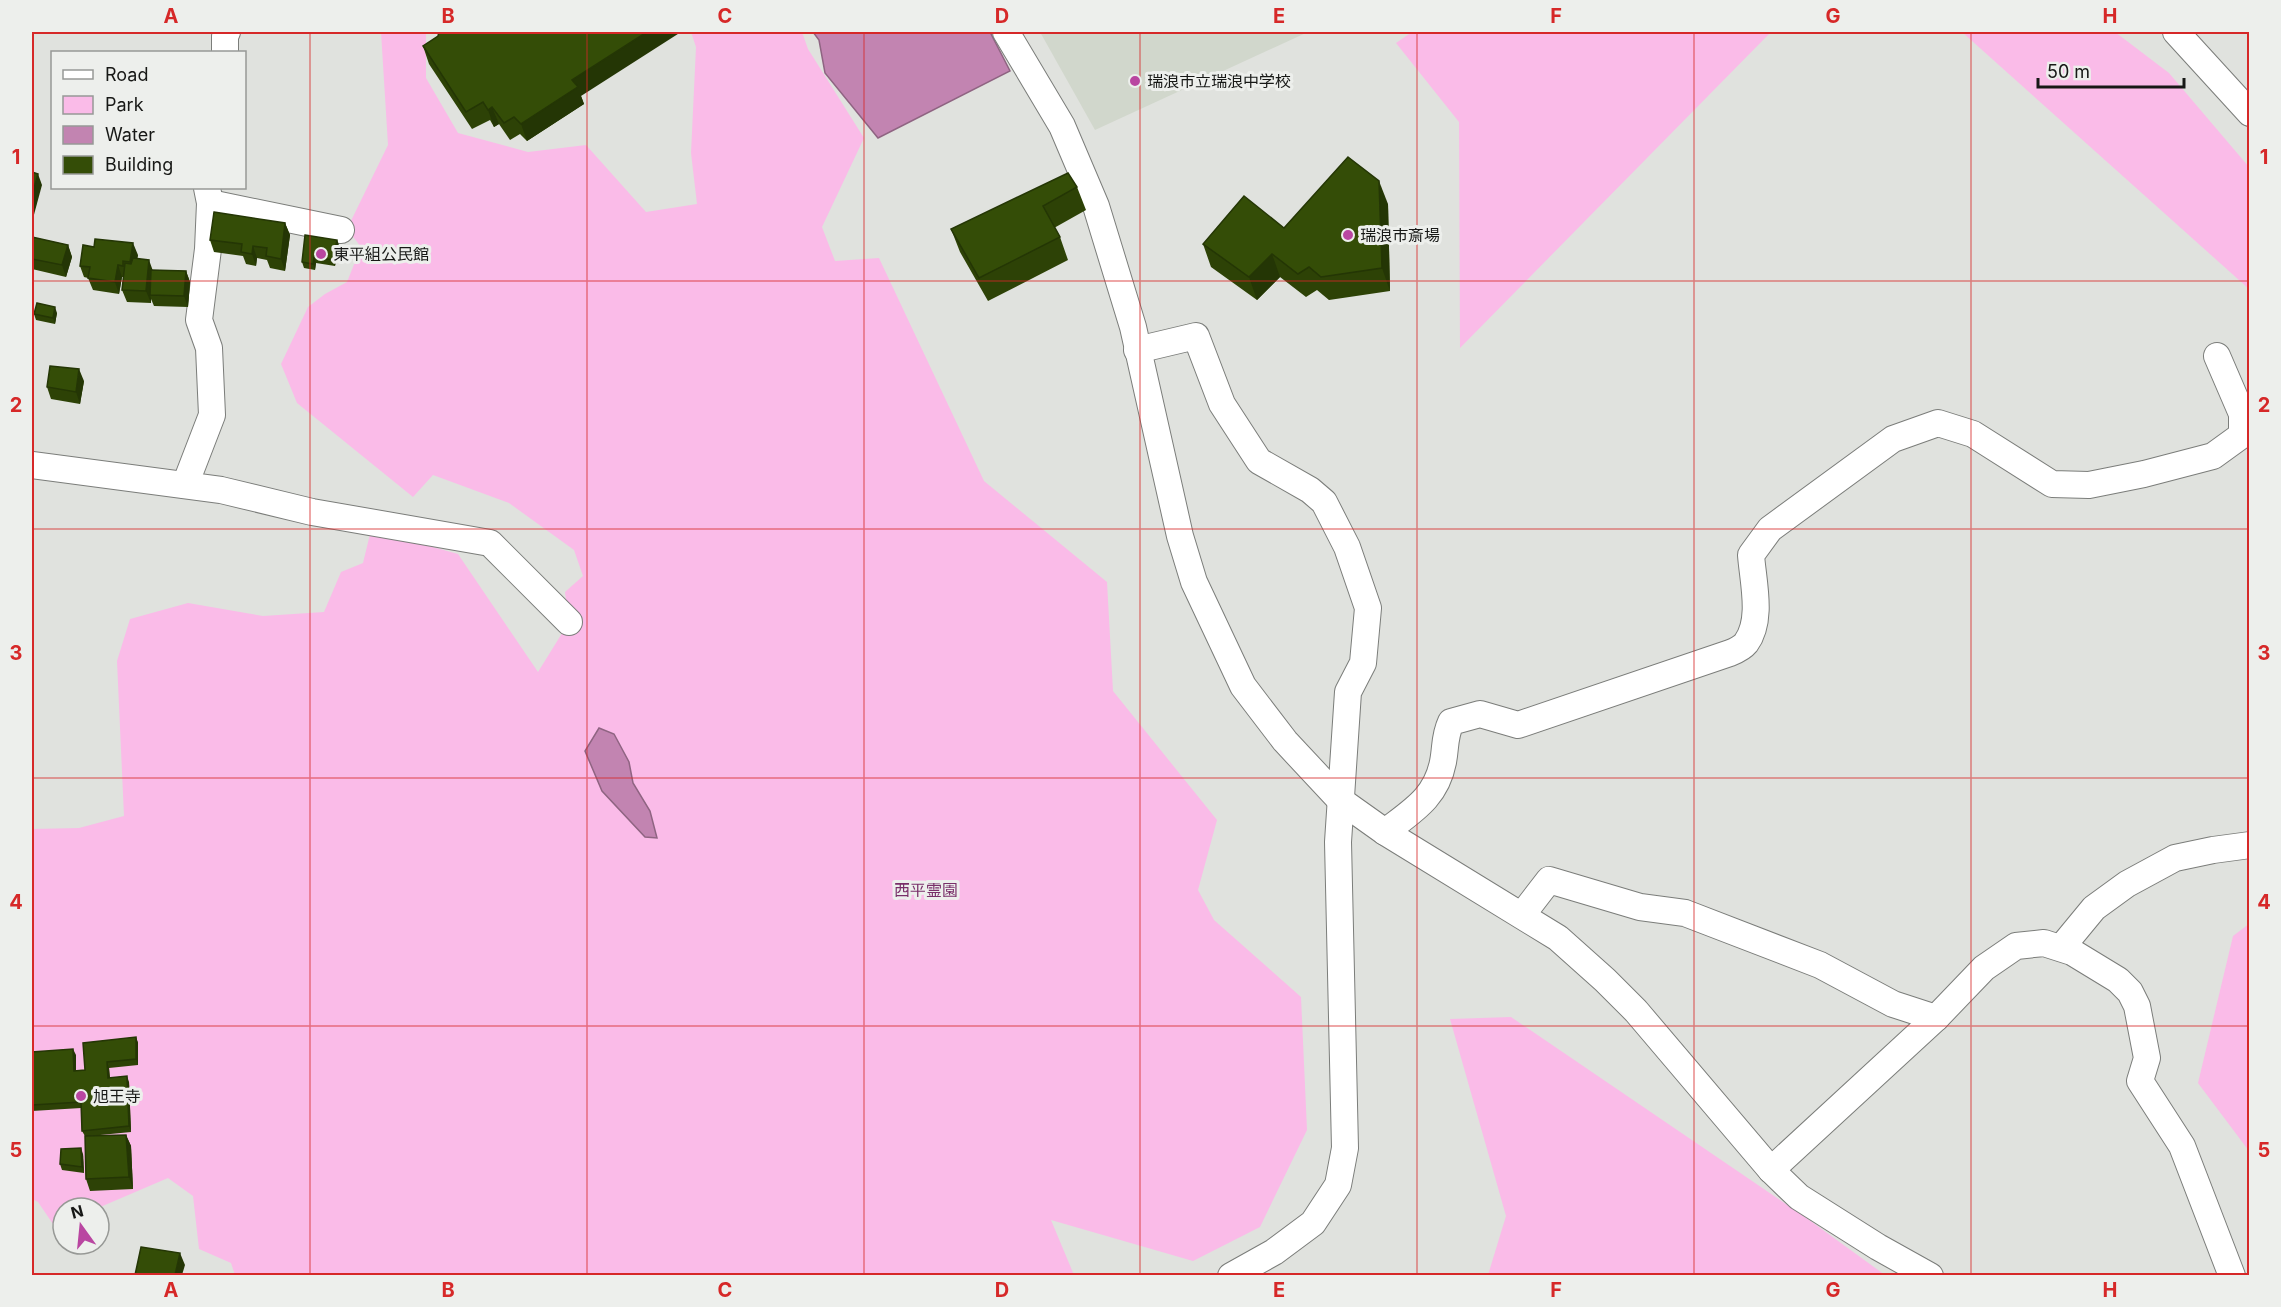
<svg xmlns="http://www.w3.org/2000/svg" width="2281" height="1307" font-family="Inter,'Noto Sans JP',sans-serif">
<rect width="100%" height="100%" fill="#e0e2de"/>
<path fill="#d1d7cc" d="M1040,32H1308L1095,130Z"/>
<g fill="#fabbe8">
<path d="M381,32H426V78L458,133L528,152L586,145L646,212L697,204L691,153L696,47L691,32H802L808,49L864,138L822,227L835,261L879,258L984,481L1107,582L1113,691L1217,820L1198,890L1214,920L1301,997L1307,1130L1260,1227L1193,1261L1051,1220L1074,1275H235L231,1263L199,1249L193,1196L168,1178L98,1208H63V1223L55,1227L38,1202L32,1199V829L79,828L124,816L117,661L130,619L188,603L263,616L324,612L341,572L363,563L371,530L458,554L538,672L569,622L565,592L583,576L574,550L509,503L433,475L413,497L297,403L281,364L308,307L325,294L347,282L361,247L347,229L388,145Z"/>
<path d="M1412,32H1771L1460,348L1459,122L1396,43Z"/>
<path d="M1962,32H2115L2169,73L2249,167V289Z"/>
<path d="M2249,924V1151L2198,1083L2233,936Z"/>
<path d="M1511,1017L1805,1217L1885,1275H1488L1506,1216L1450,1019Z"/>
</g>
<g fill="#c284b1" stroke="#8f6482" stroke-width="1.5">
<path d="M813,32H990L1010,71L878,138L825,73L819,40Z"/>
<path d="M599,728L614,734L629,762L633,783L650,811L657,838L645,837L602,791L585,751Z"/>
</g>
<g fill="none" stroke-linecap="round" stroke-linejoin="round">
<defs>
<g id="minor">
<path d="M1006,32L1062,126L1096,206L1133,327L1180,536L1194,582L1243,686L1285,741L1340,800L1385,832L1558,938L1605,980L1636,1011L1771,1170L1799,1197L1878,1247L1930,1276"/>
<path d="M2176,32L2250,113"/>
<path d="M225,52V36L227,32"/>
<path d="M210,203L341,230"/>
<path d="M1137,350L1196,336L1222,404L1259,461L1310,490L1324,502L1347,547L1368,608L1363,663L1348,692L1338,842L1345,1148L1338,1185L1313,1223L1274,1252L1231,1276"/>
<path d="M32,465L221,490L312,512L490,543L569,622"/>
<path d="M185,485L212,415L209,348L199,320L208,249L210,203L207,188"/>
<path d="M1385,832C1412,811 1436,798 1443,762C1446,747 1444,737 1451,722L1480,714L1518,725L1730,653C1735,651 1742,648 1746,643C1763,620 1753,582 1751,555L1770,529L1893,439L1938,423L1973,434L2052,484L2089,485L2144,474L2213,456L2242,435V414L2217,356"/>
<path d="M1522,915L1549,880L1640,907L1685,913L1820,965L1893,1004L1936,1018"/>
<path d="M2061,948L2094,908L2127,884L2175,858L2213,850L2250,845"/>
<path d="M1771,1170L1936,1018L1984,968L2016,946L2044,943L2072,952L2118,980L2130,992L2137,1006L2147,1058L2140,1081L2182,1146L2232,1276"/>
</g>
</defs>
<use href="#minor" stroke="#7b7d7a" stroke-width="28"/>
<use href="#minor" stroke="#fff" stroke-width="26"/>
</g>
<g fill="#2d4206">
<path d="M423,46L581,96L584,104L527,141L520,134L510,140L499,124L494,127L490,120L472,129L429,64Z"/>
<path d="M1077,187L1086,210L1054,228L1060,237L1068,260L988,301L960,252L951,229Z"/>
<path d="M1388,204L1390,291L1329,300L1317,290L1306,297L1280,277L1257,300L1211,267L1203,244L1284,228Z"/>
<path d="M285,223L290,235L285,271L270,268L267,260L257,258L256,266L246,264L243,256L214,252L210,240Z"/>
<path d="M32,237L68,245L72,257L66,277L32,269Z"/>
<path d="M337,240L339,245L335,266L316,263L315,270L304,268L302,262Z"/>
<path d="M138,255L137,259L152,270L186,271L190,282L188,307L154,306L151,299V303L127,302L122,290L124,277H122L119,294L93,290L88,278L84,277L80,266Z"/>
<path d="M57,313L55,324L36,320L34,314Z"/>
<path d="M84,381L80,404L51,399L47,387Z"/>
<path d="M136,1037L138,1043V1065L109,1068L110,1077L129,1082L131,1132L90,1136L126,1135L131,1146L133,1189L90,1191L86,1179L85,1136L82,1131L81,1108L32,1111V1052L76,1055V1071L85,1070Z"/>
<path d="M83,1154L84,1173L62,1170L60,1164Z"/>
</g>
<g fill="#243605">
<path d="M647,32H681L581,96L584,104L527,141L521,124L572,80Z"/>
<path d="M492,107L499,124L494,127L488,110Z"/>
<path d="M38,174L42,185L32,222V195Z"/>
<path d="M1379,181L1388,204L1390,291L1382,268Z"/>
<path d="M285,223L290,235L285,271L281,259Z"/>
<path d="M337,240L339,245L335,266L333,260Z"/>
<path d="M133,243L138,255L134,273L130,262Z"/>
<path d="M68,245L72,257L66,277L62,265Z"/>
<path d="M253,246L257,258L256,266L252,254Z"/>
<path d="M1272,254L1280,277L1257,300L1249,277Z"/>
<path d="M314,257L316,263L315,270L313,264Z"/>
<path d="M149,260L153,271L150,295L151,299V303L146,291Z"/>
<path d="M118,265L122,277L119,294L115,282Z"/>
<path d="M186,271L190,282L188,307L184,296Z"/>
<path d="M55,307L57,313L55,324L53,318Z"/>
<path d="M79,369L84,381L80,404L76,392Z"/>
<path d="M136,1037L138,1043V1065L136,1059Z"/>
<path d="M73,1049L76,1055V1077L74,1071Z"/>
<path d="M107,1062L109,1068L110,1084L108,1078Z"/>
<path d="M127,1076L129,1082L131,1132L129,1126Z"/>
<path d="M126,1135L131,1146L133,1189L129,1177Z"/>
<path d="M81,1148L83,1154L84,1173L82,1167Z"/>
<path d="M180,1253L185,1265L182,1275H175Z"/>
</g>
<g fill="#344d07" stroke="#243605" stroke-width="1.5">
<path d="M439,32H647L572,80L578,87L521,124L514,117L504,123L492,107L488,110L483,102L466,112L423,46L438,36Z"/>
<path d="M1348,157L1379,181L1382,268L1321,277L1309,267L1298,274L1272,254L1249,277L1203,244L1244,196L1284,228Z"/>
<path d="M32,172L38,174L32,195Z"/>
<path d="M1068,173L1077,187L1043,206L1060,237L979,278L951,229Z"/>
<path d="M214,212L285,223L281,259L266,256L267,248L253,246L252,254L241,252L242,244L210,240Z"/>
<path d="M305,235L337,240L333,260L314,257L313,264L302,262Z"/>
<path d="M32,237L68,245L62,265L32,259Z"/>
<path d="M95,239L133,243L130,262L123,261V266L118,265L115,282L88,278L90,267L80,266L83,245L94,247Z"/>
<path d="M133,258L149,260L146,291L122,290L125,263L131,264Z"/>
<path d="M151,270L186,271L184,296L150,295Z"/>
<path d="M37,303L55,307L53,318L34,314Z"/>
<path d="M50,366L79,369L76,392L47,387Z"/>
<path d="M136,1037V1059L107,1062L108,1078L127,1076L129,1126L82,1131L81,1102L32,1105V1052L73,1049L74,1071L85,1070L83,1043Z"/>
<path d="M126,1135L129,1177L86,1179L85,1136Z"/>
<path d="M81,1148L82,1167L60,1164L61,1149Z"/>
<path d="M141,1247L180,1253L175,1275H135Z"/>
</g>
<path fill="none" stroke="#d62828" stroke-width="1.5" stroke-opacity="0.55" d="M310,32V1276M587,32V1276M864,32V1276M1140,32V1276M1417,32V1276M1694,32V1276M1971,32V1276M32,281H2250M32,529H2250M32,778H2250M32,1026H2250"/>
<g fill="#b946a1" stroke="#edefec" stroke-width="2">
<circle cx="1135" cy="81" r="6"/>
<circle cx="1348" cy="235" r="6"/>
<circle cx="321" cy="254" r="6"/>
<circle cx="81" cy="1096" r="6"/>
</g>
<g text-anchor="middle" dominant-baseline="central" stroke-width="6" stroke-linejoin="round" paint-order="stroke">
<g font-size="16" fill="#171816" stroke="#edefec" text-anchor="start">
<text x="1147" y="81">瑞浪市立瑞浪中学校</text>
<text x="1360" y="235">瑞浪市斎場</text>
<text x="333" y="254">東平組公民館</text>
<text x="93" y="1096">旭王寺</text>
</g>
<g font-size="16" fill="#792f69" stroke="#edefec">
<text x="926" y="890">西平霊園</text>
</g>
</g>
<rect width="2281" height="1307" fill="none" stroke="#edefec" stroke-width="66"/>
<rect x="51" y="51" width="195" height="138" fill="#edefec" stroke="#979996" stroke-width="1.5"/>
<rect x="63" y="70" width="30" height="9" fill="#ffffff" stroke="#979996" stroke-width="1.5"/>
<text x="105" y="81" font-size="18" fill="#171816">Road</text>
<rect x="63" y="96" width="30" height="18" fill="#fabbe8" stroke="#979996" stroke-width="1.5"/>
<text x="105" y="111" font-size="18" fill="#171816">Park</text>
<rect x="63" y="126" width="30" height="18" fill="#c284b1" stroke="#979996" stroke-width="1.5"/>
<text x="105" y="141" font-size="18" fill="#171816">Water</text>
<rect x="63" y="156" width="30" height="18" fill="#344d07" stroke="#979996" stroke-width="1.5"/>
<text x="105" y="171" font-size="18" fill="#171816">Building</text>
<g transform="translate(81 1226) rotate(345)"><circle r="28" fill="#edefec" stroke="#979996" stroke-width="1.5"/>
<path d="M0-4.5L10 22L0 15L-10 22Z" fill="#b946a1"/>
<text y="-9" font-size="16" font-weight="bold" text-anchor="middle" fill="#171816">N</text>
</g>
<path d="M2038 78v9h146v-9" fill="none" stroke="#171816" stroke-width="3"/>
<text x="2047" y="78" font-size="18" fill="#171816" stroke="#edefec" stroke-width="4.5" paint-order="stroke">50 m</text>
<rect x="33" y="33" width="2215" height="1241" fill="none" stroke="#d62828" stroke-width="2"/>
<g font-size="20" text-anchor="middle" font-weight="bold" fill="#d62828">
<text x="171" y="23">A</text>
<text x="448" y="23">B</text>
<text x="725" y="23">C</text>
<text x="1002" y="23">D</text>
<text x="1279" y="23">E</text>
<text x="1556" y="23">F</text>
<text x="1833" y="23">G</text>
<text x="2110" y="23">H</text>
<text x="16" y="164">1</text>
<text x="2264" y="164">1</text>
<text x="16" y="412">2</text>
<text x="2264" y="412">2</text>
<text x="16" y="660">3</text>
<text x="2264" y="660">3</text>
<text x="16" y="909">4</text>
<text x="2264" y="909">4</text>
<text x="16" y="1157">5</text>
<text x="2264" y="1157">5</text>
<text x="171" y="1297">A</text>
<text x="448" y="1297">B</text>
<text x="725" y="1297">C</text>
<text x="1002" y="1297">D</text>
<text x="1279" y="1297">E</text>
<text x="1556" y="1297">F</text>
<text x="1833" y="1297">G</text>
<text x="2110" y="1297">H</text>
</g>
</svg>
